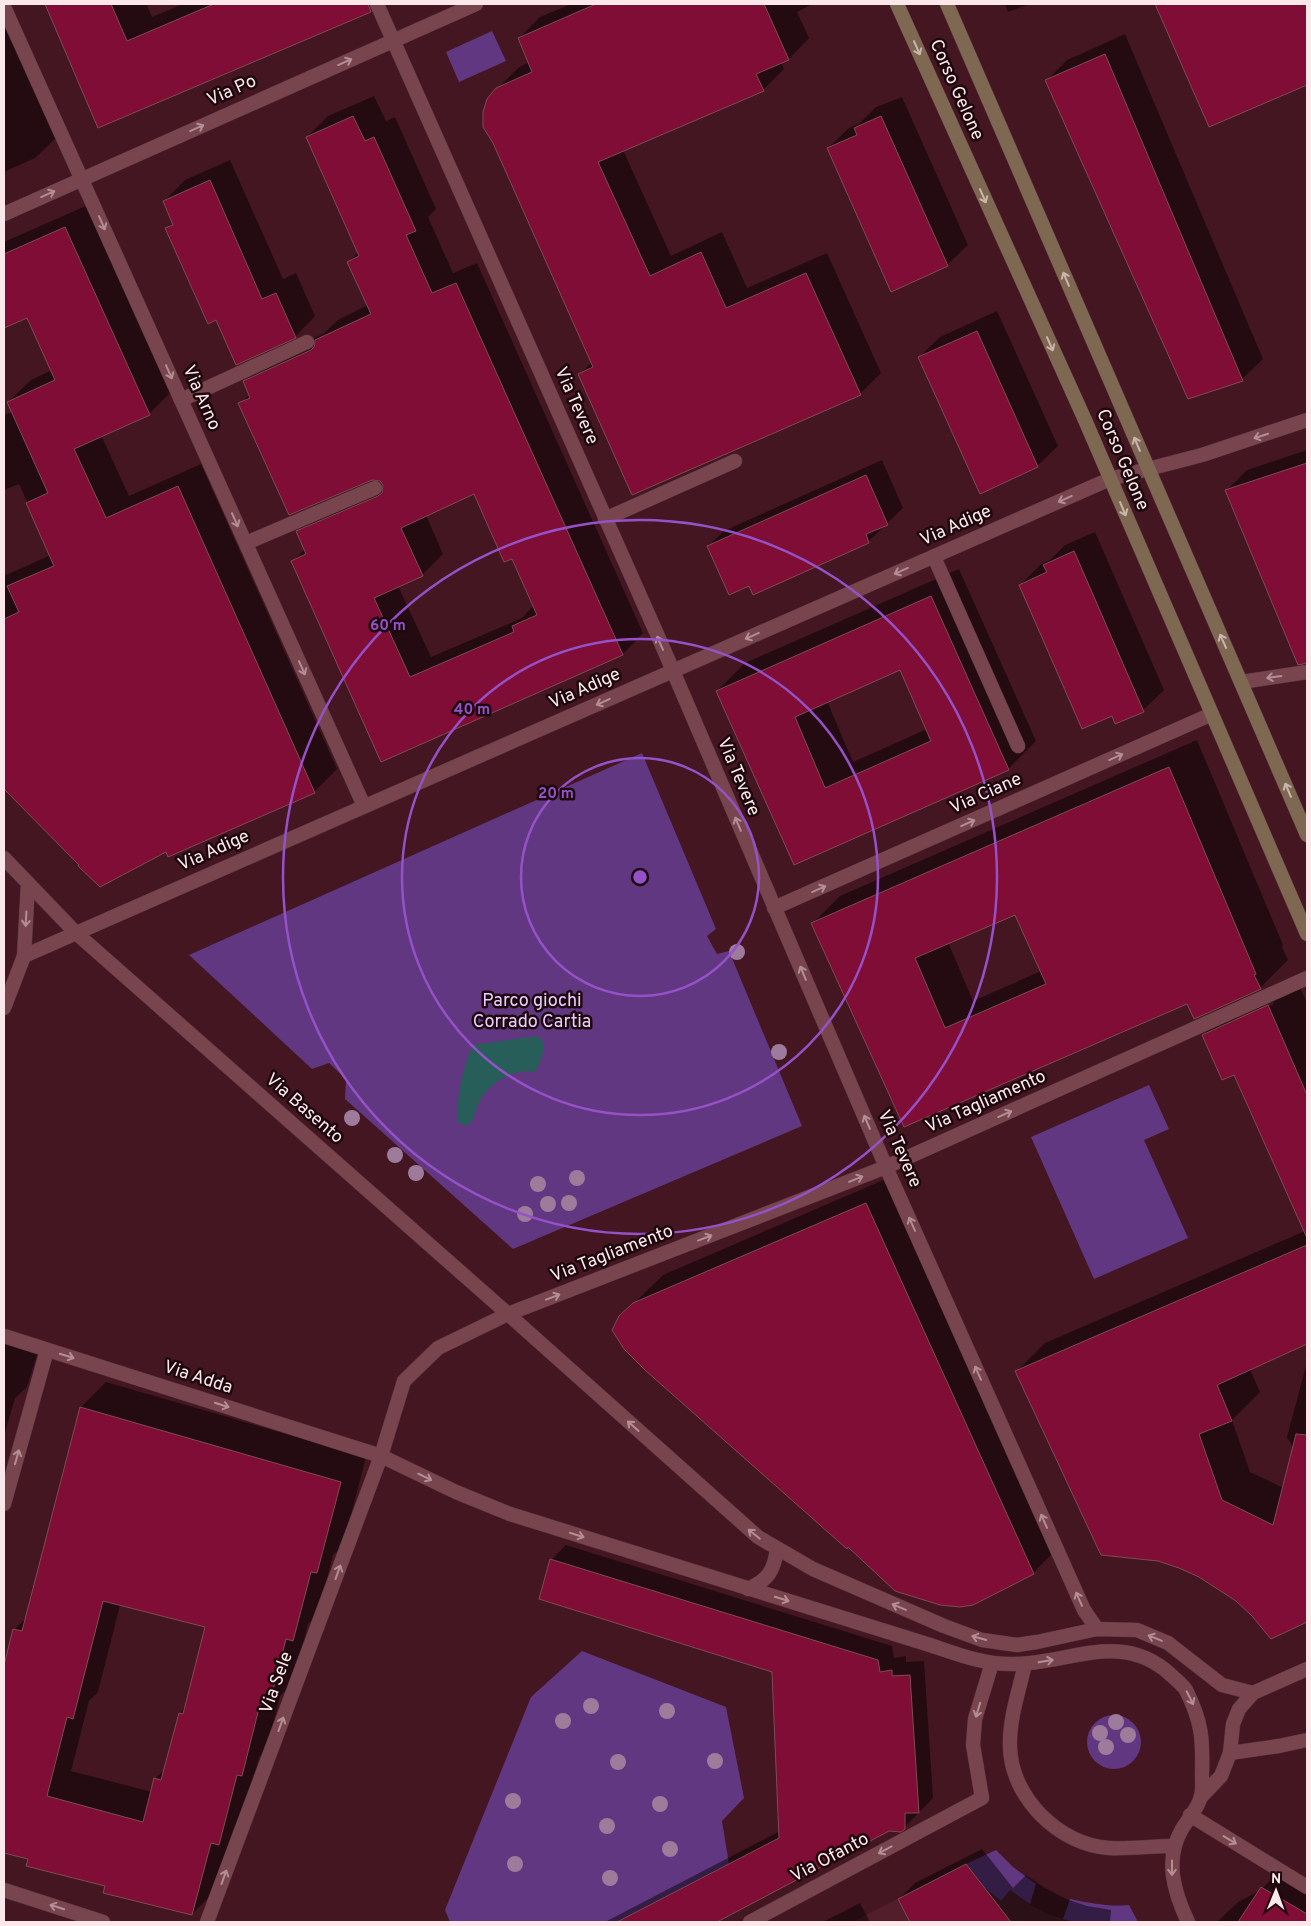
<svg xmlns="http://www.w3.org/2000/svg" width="1311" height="1926" font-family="Overpass,sans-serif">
<rect width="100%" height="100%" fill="#441621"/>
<path fill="#521e2b" d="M966,1864L983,1886L1001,1900L1010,1890L1029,1904L1050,1915L1074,1922H852Z"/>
<g fill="#623781">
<path d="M492,31L506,61L459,82L446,52Z"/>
<path d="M642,753L716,929L707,936L717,954L729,951L802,1126L513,1249L345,1099L346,1079L329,1063L312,1069L189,955Z"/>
<path d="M1149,1085L1169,1129L1144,1140L1188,1238L1094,1279L1031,1137Z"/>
<path d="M582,1651L726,1707L744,1798L722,1821L729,1864L617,1922H450L445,1910L531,1697Z"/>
<circle cx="1114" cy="1742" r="27"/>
<path d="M996,1850L1013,1867L1036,1884L1030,1904L1010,1890L1001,1901L983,1886L966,1864Z"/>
<path d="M1070,1899C1090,1903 1109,1907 1129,1905L1138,1922H1074L1063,1919Z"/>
</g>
<path fill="#275e59" d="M529,1037C532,1037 535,1036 538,1037C550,1041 539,1066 535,1072C513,1068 489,1083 479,1102C474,1112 476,1120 466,1126L458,1122C455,1105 464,1058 474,1045Z"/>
<g fill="#0007" fill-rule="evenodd">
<path d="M46,4H146L152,17L183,4H363L344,22L99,127Z"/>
<path d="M571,4H812L797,12L809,38L789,59L781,62L784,69L763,90L623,150L671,256L722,232L747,288L827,253L881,373L860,394L580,374L592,362L497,89L518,68L529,62L519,38L540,17Z"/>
<path d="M1005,4H1029L1008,12Z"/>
<path d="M1157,4H1307V83L1210,125Z"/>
<path d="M4,6L60,134L35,158L4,172Z"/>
<path d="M1125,34L1263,359L1242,379L1047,80L1067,60Z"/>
<path d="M374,96L386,121L395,117L436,209L428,217L453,273L477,263L643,633L623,654L382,760L292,562L305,549L298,531L318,511L383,483L380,480L240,404L250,394L245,381L265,360L323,334L338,320L368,305L348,262L359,252L307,137L328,116ZM474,492L513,557L534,605L522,618L431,657L398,586L422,575L443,554L426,515Z"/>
<path d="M902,97L968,245L947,265L828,148L849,128L860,123L876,107Z"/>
<path d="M230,160L283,279L296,273L315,316L295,337L166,229L173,222L164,201L185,180Z"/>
<path d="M88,205L172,391L149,414L101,435L129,496L201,464L337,769L314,792L167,850L81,864L4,789V571L6,575L51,555L19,484L4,490V415L13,412L8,402L31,380L52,370L28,316L4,327V242Z"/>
<path d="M997,311L1058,446L1037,466L919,357L940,337Z"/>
<path d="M1307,450V542L1256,560L1227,490L1247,470Z"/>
<path d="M882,460L903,508L868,542L750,585L708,546L724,531Z"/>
<path d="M1095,532L1164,690L1143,710L1112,715L1020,585L1041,564L1050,560L1065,545Z"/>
<path d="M1307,555V645L1292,647L1284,558Z"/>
<path d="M959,569L1036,741L1008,769L794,864L717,691L745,663ZM900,669L927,729L853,762L827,701Z"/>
<path d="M1197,740L1283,945L1282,947L1288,960L1260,988L1188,1002L905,1125L813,923L840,896ZM1016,913L1041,971L973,1001L948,942Z"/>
<path d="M1296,978L1307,1003V1343L1250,1369L1260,1392L1232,1420L1250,1472L1284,1488L1294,1449L1287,1437L1307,1362V1621L1271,1638L1253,1615L1017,1371L1045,1343L1305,1231L1235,1073L1203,1035L1231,1007ZM1273,1002L1274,1004L1236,1021V1018Z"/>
<path d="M895,1175L1062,1544L1033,1573L620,1317L663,1275Z"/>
<path d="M4,1333L40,1345L27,1387L15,1398L4,1436Z"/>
<path d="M106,1382L366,1457L343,1546L333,1555L318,1614L308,1624L293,1683L280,1696L267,1750L259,1757L244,1819L233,1830L217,1889L192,1914L29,1858L4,1851V1670L14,1630L27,1617L81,1407ZM120,1605L207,1626L186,1706L180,1713L166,1768L155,1779L152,1792L71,1771L89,1701L98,1692Z"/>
<path d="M566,1545L892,1646L894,1658L906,1656V1662L924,1661L933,1798L904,1828L889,1830L715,1922H605L780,1831L773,1672L540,1599L552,1559Z"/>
<path d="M982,1849L1013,1888L1026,1875L1045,1888L1066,1899L1087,1906L1111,1910L1110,1922H911L899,1899L915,1883Z"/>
<path d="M1283,1867L1307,1881V1922H1217L1238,1902L1261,1890Z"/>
<path d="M860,1903L870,1922H823Z"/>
</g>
<g fill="#7f0d35" stroke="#7f4b55" fill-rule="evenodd">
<path d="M45,4H111L127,41L214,4H368L371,12L98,128Z"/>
<path d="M596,4H764L789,60L756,74L764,91L598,162L650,276L701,252L726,308L806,273L861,395L632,495L578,374L593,367L493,143L483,127V112L487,99L496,88L532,72L518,38Z"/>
<path d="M1155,4H1307V85L1209,127Z"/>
<path d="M1105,54L1243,381L1188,399L1045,80Z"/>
<path d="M353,116L365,141L374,137L416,231L406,235L432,293L456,283L623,655L381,762L291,561L306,554L296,531L378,496L382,493L383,485L380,481L372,480L289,515L238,403L250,398L243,381L311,350L314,347L315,340L371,314L347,262L359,256L306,137ZM474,494L504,562L512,559L537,615L512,626L514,632L410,677L374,598L423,576L401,528Z"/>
<path d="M881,116L948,266L891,292L827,148L857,135L854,128Z"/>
<path d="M210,180L262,299L276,293L296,338L236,365L216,320L208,324L165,228L173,225L163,201Z"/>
<path d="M65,227L150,415L74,449L106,518L178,486L315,793L168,857L166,852L100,887L78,866L79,865L4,789V619L19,612L7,586L54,566L26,503L48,493L7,402L55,380L27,318L4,328V254Z"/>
<path d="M977,331L1038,467L980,494L918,357Z"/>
<path d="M1307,463V663L1298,665L1225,490Z"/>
<path d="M866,475L888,525L866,534L869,543L753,595L749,586L729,595L707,546Z"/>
<path d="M1074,551L1144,712L1115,724L1112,716L1082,729L1019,585L1047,572L1043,565Z"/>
<path d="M931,596L1009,770L794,865L716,691ZM900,670L931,741L825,788L795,717Z"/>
<path d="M1169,767L1256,974L1254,975L1261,989L1194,1019L1187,1004L904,1127L811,923ZM1015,915L1046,984L945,1028L915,958Z"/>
<path d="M1268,1005L1307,1095V1238L1234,1075L1222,1080L1202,1035Z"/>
<path d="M866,1203L1034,1574L973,1605L960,1607L940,1605L895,1591L848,1547L847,1549L645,1370L624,1349L612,1330L619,1316L633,1303Z"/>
<path d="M1307,1245V1344L1217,1385L1232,1421L1199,1434L1222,1500L1273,1525L1296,1434L1307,1435V1622L1271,1639L1252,1616L1236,1601L1199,1577L1179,1568L1158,1561L1101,1555L1015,1371Z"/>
<path d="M80,1407L341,1482L317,1573L311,1572L293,1641L286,1639L268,1710L259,1708L242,1776L237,1775L219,1845L211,1843L192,1915L103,1893L105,1886L26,1866L28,1859L4,1853V1665L13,1629L22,1631ZM103,1601L205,1627L183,1714L179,1713L161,1780L154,1778L143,1822L47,1796L67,1717L73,1719Z"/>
<path d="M550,1559L878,1660L880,1672L892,1670V1676L910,1675L919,1813H905V1829L901,1832L889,1831L717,1922H617L779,1838L772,1672L539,1599Z"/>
<path d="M966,1864L1011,1922H910L898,1899Z"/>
<path d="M1261,1887L1307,1914V1922H1238Z"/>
</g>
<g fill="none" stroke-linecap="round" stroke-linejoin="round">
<defs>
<g id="service">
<path d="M181,400L307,342"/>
<path d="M246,543L375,488"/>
<path d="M934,557L1018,746"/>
<path d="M1230,1753L1279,1746L1307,1740"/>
</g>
<path id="pedestrian" d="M1025,1664C1019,1691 1009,1719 1010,1747C1011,1797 1059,1845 1109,1848C1130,1849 1152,1846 1174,1846"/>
<g id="minor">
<path d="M377,4L661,643L886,1167L1084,1610L1097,1629"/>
<path d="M4,7L364,806"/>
<path d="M4,214L476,4"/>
<path d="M605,519L735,461"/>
<path d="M1241,682L1307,672"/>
<path d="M4,858L76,933L508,1314L758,1537L813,1569L944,1626L982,1640L1017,1645L1037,1642L1097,1629L1137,1630L1168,1643L1222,1685L1253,1693L1307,1669"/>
<path d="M774,908L1212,714"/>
<path d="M24,956L28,883"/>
<path d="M4,1008L24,956L1110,479L1148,469"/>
<path d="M4,1336L381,1456L456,1492L510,1514L930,1645C957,1654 982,1664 1011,1664C1067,1665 1120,1629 1170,1674C1175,1679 1182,1684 1186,1690C1202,1722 1203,1739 1202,1774C1202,1781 1203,1789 1201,1796C1199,1807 1188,1819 1182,1829C1164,1860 1174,1892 1188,1922"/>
<path d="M4,1504L47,1350"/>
<path d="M748,1589C768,1580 774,1571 777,1549"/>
<path d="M1201,1797L1221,1776L1230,1753L1233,1724L1239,1709L1253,1693"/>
<path d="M1190,1815L1307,1887"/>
<path d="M4,1890L103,1922"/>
<path d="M207,1922L381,1456L404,1381L438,1348L508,1314L886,1167L1307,978"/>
<path d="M750,1922L982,1798L973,1745L975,1719L992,1663"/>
</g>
<path id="tertiary" d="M1148,469L1202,455L1307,420"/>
<g id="secondary">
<path d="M897,4L1085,420L1307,934"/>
<path d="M947,4L1307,835"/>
</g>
</defs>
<use href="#service" stroke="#57333c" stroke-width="15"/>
<use href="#pedestrian" stroke="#57333c" stroke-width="15"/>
<use href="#minor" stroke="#57333c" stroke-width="15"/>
<use href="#tertiary" stroke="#57333c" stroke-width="15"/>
<use href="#secondary" stroke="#57333c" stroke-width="15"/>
<use href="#service" stroke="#78454f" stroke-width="14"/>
<use href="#pedestrian" stroke="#78454f" stroke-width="14"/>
<use href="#minor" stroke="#78454f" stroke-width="14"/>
<use href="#tertiary" stroke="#78454f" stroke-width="14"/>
<use href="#secondary" stroke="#7f6852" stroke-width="14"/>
</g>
<g fill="#9e7b9b">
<circle cx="737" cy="952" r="8"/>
<circle cx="779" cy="1052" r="8"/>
<circle cx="352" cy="1118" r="8"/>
<circle cx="395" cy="1155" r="8"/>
<circle cx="416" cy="1173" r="8"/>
<circle cx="577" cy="1178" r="8"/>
<circle cx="538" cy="1184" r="8"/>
<circle cx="569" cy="1203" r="8"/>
<circle cx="548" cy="1204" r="8"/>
<circle cx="525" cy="1214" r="8"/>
<circle cx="591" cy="1706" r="8"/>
<circle cx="667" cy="1711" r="8"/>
<circle cx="563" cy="1721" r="8"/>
<circle cx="1116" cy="1722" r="8"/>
<circle cx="1100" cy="1733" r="8"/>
<circle cx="1128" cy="1735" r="8"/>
<circle cx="1106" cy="1747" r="8"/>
<circle cx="715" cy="1761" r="8"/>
<circle cx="618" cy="1762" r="8"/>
<circle cx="513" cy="1801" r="8"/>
<circle cx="660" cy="1804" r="8"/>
<circle cx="607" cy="1826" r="8"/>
<circle cx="670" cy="1849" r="8"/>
<circle cx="515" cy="1864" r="8"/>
<circle cx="610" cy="1878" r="8"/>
</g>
<defs><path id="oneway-shaft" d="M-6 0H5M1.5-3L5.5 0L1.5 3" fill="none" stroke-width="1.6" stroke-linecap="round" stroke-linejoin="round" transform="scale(1.25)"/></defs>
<g stroke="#cab5ae">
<use href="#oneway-shaft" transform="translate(917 48) rotate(66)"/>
<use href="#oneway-shaft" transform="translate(983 196) rotate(66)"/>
<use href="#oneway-shaft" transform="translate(1066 279) rotate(-113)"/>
<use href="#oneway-shaft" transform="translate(1050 344) rotate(66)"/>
<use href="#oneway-shaft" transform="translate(1137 444) rotate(-113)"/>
<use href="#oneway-shaft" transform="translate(1123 509) rotate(67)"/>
<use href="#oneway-shaft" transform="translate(1223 641) rotate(-114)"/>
<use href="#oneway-shaft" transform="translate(1288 790) rotate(-113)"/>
</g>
<g stroke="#b38e95">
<use href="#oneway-shaft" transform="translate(345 62) rotate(-24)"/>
<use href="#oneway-shaft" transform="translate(197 128) rotate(-24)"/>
<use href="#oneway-shaft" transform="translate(48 194) rotate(-24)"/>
<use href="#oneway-shaft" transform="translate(102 223) rotate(66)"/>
<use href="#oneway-shaft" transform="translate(169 372) rotate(66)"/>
<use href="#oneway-shaft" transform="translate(1261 436) rotate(162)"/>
<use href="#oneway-shaft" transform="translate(1065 499) rotate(156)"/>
<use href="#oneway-shaft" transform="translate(235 520) rotate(66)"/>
<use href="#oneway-shaft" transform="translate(901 571) rotate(156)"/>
<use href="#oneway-shaft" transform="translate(752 636) rotate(156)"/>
<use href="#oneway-shaft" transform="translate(660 643) rotate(-114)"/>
<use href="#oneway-shaft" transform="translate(302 668) rotate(66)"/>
<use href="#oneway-shaft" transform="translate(1274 677) rotate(172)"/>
<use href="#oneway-shaft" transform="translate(603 702) rotate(156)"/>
<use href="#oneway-shaft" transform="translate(1116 757) rotate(-24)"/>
<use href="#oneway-shaft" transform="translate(968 823) rotate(-24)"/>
<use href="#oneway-shaft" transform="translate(738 824) rotate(-113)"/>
<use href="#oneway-shaft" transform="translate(819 889) rotate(-24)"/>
<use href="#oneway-shaft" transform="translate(26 919) rotate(93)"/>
<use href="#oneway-shaft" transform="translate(803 973) rotate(-113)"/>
<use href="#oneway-shaft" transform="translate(1005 1114) rotate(-24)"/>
<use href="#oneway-shaft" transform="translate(867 1122) rotate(-113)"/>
<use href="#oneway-shaft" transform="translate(856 1179) rotate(-22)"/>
<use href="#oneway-shaft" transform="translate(912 1224) rotate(-114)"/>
<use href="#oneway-shaft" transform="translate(705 1238) rotate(-21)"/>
<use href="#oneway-shaft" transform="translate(553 1297) rotate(-21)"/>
<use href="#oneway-shaft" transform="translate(67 1356) rotate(17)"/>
<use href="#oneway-shaft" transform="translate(978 1373) rotate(-114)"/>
<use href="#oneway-shaft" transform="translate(222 1405) rotate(18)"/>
<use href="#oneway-shaft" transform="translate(633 1426) rotate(-138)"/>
<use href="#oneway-shaft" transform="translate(17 1457) rotate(-74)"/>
<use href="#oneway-shaft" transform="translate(425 1477) rotate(26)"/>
<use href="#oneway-shaft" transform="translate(1044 1521) rotate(-114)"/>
<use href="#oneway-shaft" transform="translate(754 1534) rotate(-141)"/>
<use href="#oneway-shaft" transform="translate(577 1535) rotate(18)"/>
<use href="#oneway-shaft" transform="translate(338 1572) rotate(-70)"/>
<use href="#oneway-shaft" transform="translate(782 1599) rotate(17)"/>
<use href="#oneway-shaft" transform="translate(1079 1599) rotate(-114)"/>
<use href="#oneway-shaft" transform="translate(899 1607) rotate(-157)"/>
<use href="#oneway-shaft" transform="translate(979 1638) rotate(-164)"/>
<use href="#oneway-shaft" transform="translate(1155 1638) rotate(-158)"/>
<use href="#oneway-shaft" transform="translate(1046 1661) rotate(-9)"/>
<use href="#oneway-shaft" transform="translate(1190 1698) rotate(63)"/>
<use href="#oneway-shaft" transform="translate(978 1710) rotate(107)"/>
<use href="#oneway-shaft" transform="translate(281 1724) rotate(-70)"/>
<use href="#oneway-shaft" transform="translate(1230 1840) rotate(31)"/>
<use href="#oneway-shaft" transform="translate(885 1850) rotate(152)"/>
<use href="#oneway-shaft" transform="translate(1172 1868) rotate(90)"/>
<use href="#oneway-shaft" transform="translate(224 1877) rotate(-70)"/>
<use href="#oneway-shaft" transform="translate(57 1907) rotate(-162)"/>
</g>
<g fill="none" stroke="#9552c8" stroke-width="2.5">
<circle cx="640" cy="877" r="119"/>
<circle cx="640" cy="877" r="238"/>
<circle cx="640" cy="877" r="357"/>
</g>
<g text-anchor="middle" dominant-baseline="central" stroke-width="5" stroke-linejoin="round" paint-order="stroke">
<g font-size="18" fill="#fce8eb" stroke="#1d090d">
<text transform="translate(956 90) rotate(66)">Corso Gelone</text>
<text transform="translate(232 91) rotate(-24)">Via Po</text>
<text transform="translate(201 398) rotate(66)">Via Arno</text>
<text transform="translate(576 406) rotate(66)">Via Tevere</text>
<text transform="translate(1122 460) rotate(67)">Corso Gelone</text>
<text transform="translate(956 526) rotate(-24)">Via Adige</text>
<text transform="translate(585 689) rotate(-24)">Via Adige</text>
<text transform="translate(738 777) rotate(67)">Via Tevere</text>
<text transform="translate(986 794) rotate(-24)">Via Ciane</text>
<text transform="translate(214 851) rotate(-24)">Via Adige</text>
<text transform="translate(986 1102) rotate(-24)">Via Tagliamento</text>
<text transform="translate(304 1109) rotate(41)">Via Basento</text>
<text transform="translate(899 1149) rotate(66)">Via Tevere</text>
<text transform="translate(612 1254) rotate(-21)">Via Tagliamento</text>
<text transform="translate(198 1378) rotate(18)">Via Adda</text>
<text transform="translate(277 1683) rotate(-70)">Via Sele</text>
<text transform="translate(830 1858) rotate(-28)">Via Ofanto</text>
</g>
<g font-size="18" fill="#e7ceff" stroke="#1d090d">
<text x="532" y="1001">Parco giochi<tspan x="532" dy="21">Corrado Cartia</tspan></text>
</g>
</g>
<circle cx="640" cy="877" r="8" fill="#9552c8" stroke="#1d090d" stroke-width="2.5"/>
<g font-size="15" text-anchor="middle" font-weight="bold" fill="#9552c8" stroke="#1d090d" stroke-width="5" stroke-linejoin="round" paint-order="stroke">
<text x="388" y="630">60 m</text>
<text x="472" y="714">40 m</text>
<text x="556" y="798">20 m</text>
</g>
<rect width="1311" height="1926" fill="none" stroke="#fce8eb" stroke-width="10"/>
<g transform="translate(1276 1891) rotate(1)" stroke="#1d090d" stroke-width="4" paint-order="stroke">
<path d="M0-4L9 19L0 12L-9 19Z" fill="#fce8eb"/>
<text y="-8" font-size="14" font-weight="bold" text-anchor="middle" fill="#fce8eb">N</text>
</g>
</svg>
